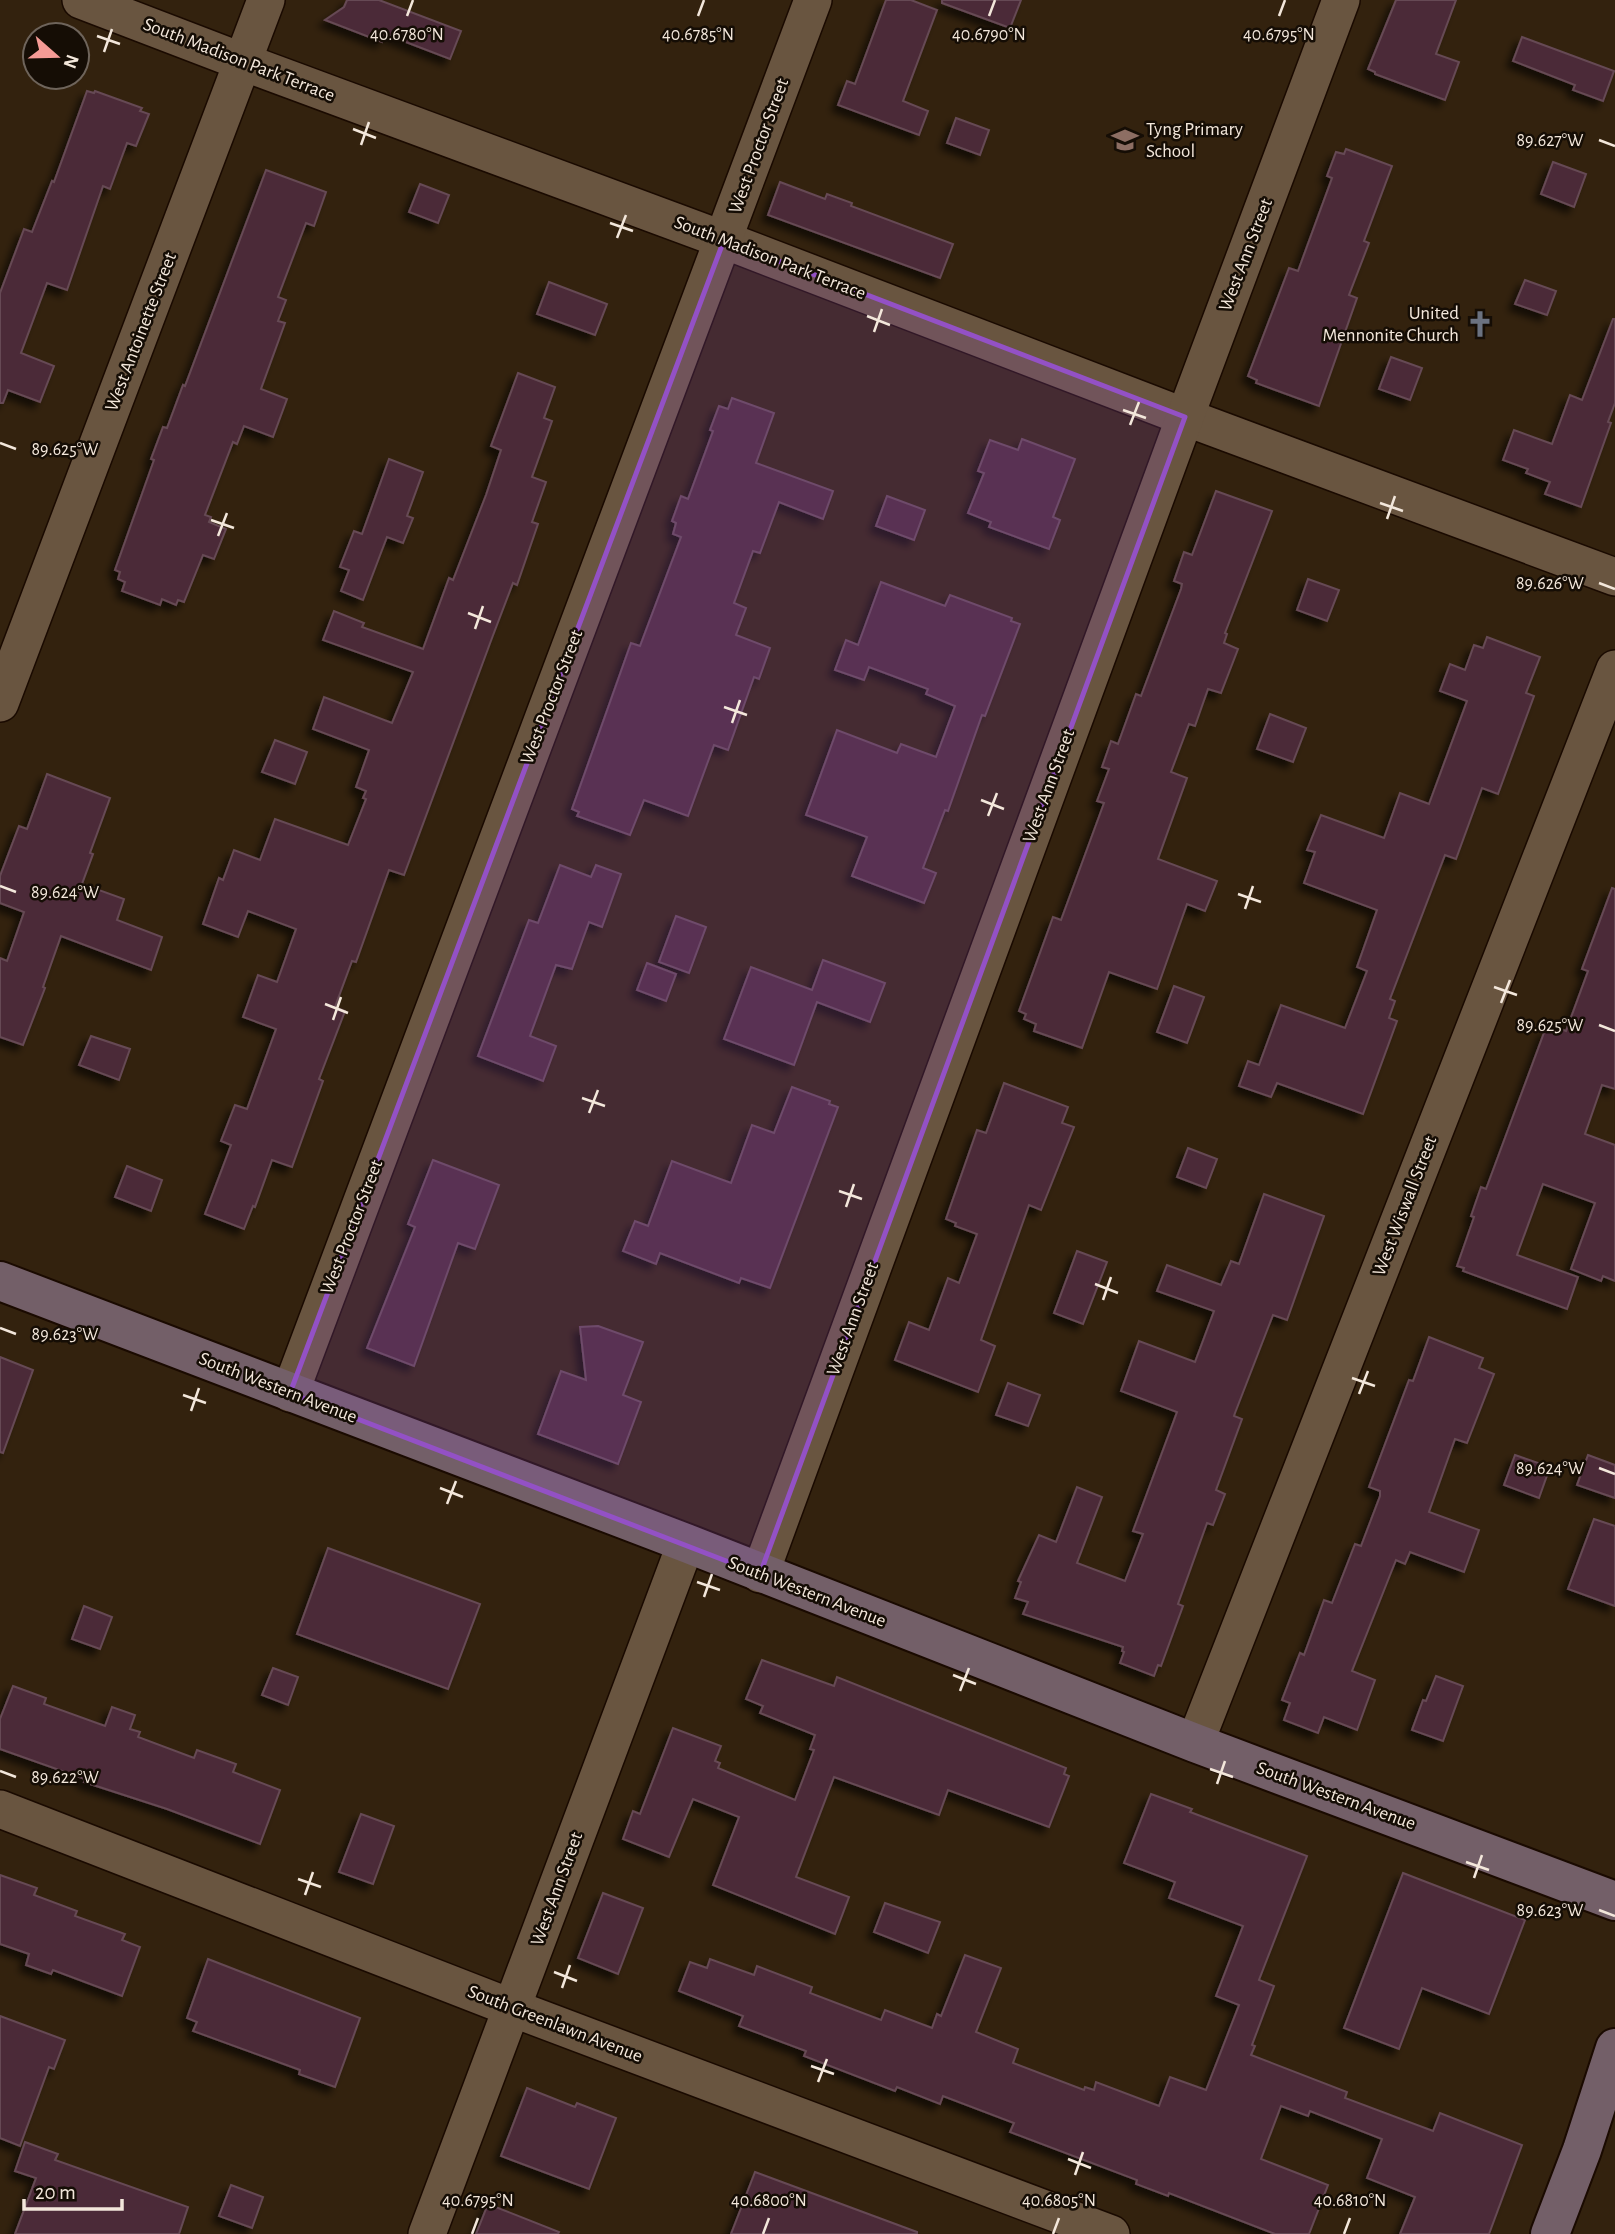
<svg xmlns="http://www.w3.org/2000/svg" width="1615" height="2234" font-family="'Alegreya Sans',sans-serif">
<defs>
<filter id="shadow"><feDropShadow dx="-6" dy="6" stdDeviation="3.5" flood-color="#0009"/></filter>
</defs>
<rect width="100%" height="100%" fill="#33220e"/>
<g fill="#4c2b38" stroke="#664a54" stroke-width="2" filter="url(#shadow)">
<path d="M347,0H379L461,31L450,59L385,34L382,42L325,20L344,7Z"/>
<path d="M886,0H911L937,10L903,101L928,111L919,135L838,105L847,81L855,84Z"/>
<path d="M942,0H1021L1010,28L942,3Z"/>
<path d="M1396,0H1456L1436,54L1459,62L1445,100L1375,74V72L1368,69Z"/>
<path d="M1522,37L1614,71L1603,101L1573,90L1575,85L1513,61Z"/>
<path d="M87,91L94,93L95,91L142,108L140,111L149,114L136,146L127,143L110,189L103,186L67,290L47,283L21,353L54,366L40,402L8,390L3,403H0V293L24,229L32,232L52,181L54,182Z"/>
<path d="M956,118L989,130L980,155L947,143Z"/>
<path d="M1346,149L1392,166L1364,241L1369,243L1349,295L1357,298L1319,406L1256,383L1257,380L1248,376L1289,268L1298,271L1332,178L1327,176L1336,152L1344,154Z"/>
<path d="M1553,162L1586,174L1574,207L1541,194Z"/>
<path d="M266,170L326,192L314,226L306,223L278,297L286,300L278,321L285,323L261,389L287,399L273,437L244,426L237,444L233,442L205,515L211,517L209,522L226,529L214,559L203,555L184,602L178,600L176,605L162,599L160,605L122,591L125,582L118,579L120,572L115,570L154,460L151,459L163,427L167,428L183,385L185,386Z"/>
<path d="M780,182L825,199L827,194L852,203L851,206L953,244L940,278L768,215Z"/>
<path d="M420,184L449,195L438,223L409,212Z"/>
<path d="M1525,280L1556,291L1547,315L1515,304Z"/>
<path d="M549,282L607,304L595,335L537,314Z"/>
<path d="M1613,319H1615V403L1608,422L1611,423L1581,507L1545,494L1550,482L1526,473L1528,469L1503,460L1514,430L1552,444L1570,395L1582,400Z"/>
<path d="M1391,357L1422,368L1410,400L1379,389Z"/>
<path d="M518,373L555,387L544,418L552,421L532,477L546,482L532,522L538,524L517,585L513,583L492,638L404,875L389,870L356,962L352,961L335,1007L345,1011L319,1079L323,1081L292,1167L272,1160L255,1207L253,1206L244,1229L205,1214L231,1145L221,1141L235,1105L247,1109L276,1029L243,1017L258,975L277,982L296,929L248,911L238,937L203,924L219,878L223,880L234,850L260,860L275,819L348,845L366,799L363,798L366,791L356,787L369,750L313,729L324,697L392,723L413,672L323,640L334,611L364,623L362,627L423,649L449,578L453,580L486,495L501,450L491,446Z"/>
<path d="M732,398L774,413L756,463L833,491L823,519L779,502L760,553L753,551L734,603L746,608L736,635L770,648L759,679L754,677L728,750L714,745L688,816L644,800L630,835L577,816L579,812L572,809L631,643L640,646L681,537L673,534L676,523L672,521L681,496L688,499L713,431L710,430L719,406L728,409Z"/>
<path d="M1022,439L1075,459L1053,517L1060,520L1049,549L989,527L991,522L968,513L984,473L978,471L990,440L1018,450Z"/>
<path d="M389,459L423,472L407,516L413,518L403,543L387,537L363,600L341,591L349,570L340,567L354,531L362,534Z"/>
<path d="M1216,491L1272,511L1225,633L1227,634L1224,643L1238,649L1221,693L1208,689L1195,726L1189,724L1171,772L1187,778L1158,859L1217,881L1205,911L1187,904L1157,989L1109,972L1082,1048L1034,1031L1036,1024L1024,1019L1026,1014L1019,1011L1053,917L1061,920L1104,803L1097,801L1109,769L1102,767L1111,741L1118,744L1136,694L1141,696L1181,589L1182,584L1174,581L1184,552L1192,555Z"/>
<path d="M887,496L925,510L914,540L876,526Z"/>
<path d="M1308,579L1339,590L1327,621L1297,610Z"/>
<path d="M881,582L945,606L950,595L1012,618L1011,621L1020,624L985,716L982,715L948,811L945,810L923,868L936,873L924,903L852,876L867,837L806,815L837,730L897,753L901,744L936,757L955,706L926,694L928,689L869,667L864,680L835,670L846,640L858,645Z"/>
<path d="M1487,637L1540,657L1526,693L1534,696L1498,794L1482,788L1456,859L1445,855L1390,999L1395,1001L1389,1018L1397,1021L1363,1114L1277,1083L1271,1097L1239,1086L1248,1061L1259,1065L1281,1005L1345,1028L1367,971L1357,967L1377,910L1304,883L1315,852L1307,850L1321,815L1384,838L1400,793L1429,804L1467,701L1440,691L1450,664L1465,670L1474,645L1483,648Z"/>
<path d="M1270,714L1306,728L1293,762L1257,749Z"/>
<path d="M275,740L307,752L295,784L262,772Z"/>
<path d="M47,774L110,798L90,853L93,854L82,884L124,899L117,920L162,937L151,970L61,936L43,987L45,988L23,1045L0,1037V958L7,961L24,912L0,903V876L19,826L27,829Z"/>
<path d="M560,865L591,877L596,865L621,874L602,927L589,922L572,969L556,965L530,1036L556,1046L543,1081L478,1056L529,920L538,923Z"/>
<path d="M1612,888L1615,889V1089L1602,1085L1585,1134L1615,1145V1281L1603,1276L1601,1281L1571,1269L1595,1203L1543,1184L1517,1255L1578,1277L1567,1309L1463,1271L1464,1268L1457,1266L1473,1220L1474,1217L1471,1216L1481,1187L1486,1189L1545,1030L1556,1033L1558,1028L1566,1031L1588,971L1582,969Z"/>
<path d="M676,916L706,927L689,973L659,962Z"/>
<path d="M823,960L885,983L870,1022L817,1002L794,1065L724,1039L751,967L812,990Z"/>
<path d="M647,963L676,974L666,1001L637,990Z"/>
<path d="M1174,986L1204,997L1187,1043L1157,1032Z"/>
<path d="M91,1036L130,1049L119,1080L79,1065Z"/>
<path d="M1004,1083L1068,1107L1062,1123L1074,1127L1041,1210L1029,1205L981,1340L995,1346L978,1392L895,1360L909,1322L929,1330L948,1278L959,1283L977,1234L955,1226L956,1223L946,1219L977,1130L986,1133Z"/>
<path d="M792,1087L830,1101L829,1104L838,1107L770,1288L741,1278L739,1283L660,1253L656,1264L623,1251L635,1221L648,1226L672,1161L731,1183L752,1125L774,1133Z"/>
<path d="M1188,1148L1217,1159L1206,1188L1177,1177Z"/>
<path d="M433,1160L499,1185L475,1249L458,1243L414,1366L367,1348L415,1227L408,1224Z"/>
<path d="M127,1166L162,1180L151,1211L115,1197Z"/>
<path d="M1264,1194L1324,1216L1287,1320L1273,1315L1235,1413L1234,1416L1242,1419L1216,1490L1225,1494L1213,1525L1207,1523L1178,1604L1183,1606L1161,1666L1158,1665L1154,1676L1120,1663L1124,1652L1122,1651L1123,1647L1023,1614L1028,1602L1015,1598L1021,1582L1018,1581L1039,1535L1056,1542L1077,1487L1102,1497L1077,1563L1125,1581L1143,1534L1133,1531L1177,1412L1121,1391L1139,1341L1195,1362L1214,1311L1157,1291L1167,1265L1221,1285L1231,1261L1239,1264Z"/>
<path d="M1077,1251L1107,1262L1083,1324L1054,1313Z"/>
<path d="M598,1326L643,1342L623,1395L641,1402L618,1464L538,1434L561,1371L586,1380L580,1327Z"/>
<path d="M1429,1337L1483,1358L1479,1368L1494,1374L1467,1443L1455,1439L1429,1512L1479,1530L1464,1572L1410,1552L1405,1564L1396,1560L1352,1671L1375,1680L1357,1730L1324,1717L1318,1733L1284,1720L1290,1703L1282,1700L1300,1653L1304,1655L1324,1600L1332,1603L1355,1544L1361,1546L1380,1496V1491L1369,1487L1409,1380L1413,1381Z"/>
<path d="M0,1357L33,1370L3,1453L0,1452Z"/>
<path d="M1008,1383L1040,1395L1028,1426L996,1415Z"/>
<path d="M1515,1455L1550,1467L1539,1498L1504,1485Z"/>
<path d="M1588,1455L1615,1465V1498L1577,1485Z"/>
<path d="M1594,1519L1615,1526V1606L1568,1589Z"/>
<path d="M328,1548L480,1604L448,1689L297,1634Z"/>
<path d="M84,1606L112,1617L100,1649L72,1639Z"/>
<path d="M762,1660L834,1686L837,1677L1066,1768L1064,1774L1069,1776L1049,1827L948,1790L939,1815L834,1777L796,1877L849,1897L835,1934L713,1885L739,1817L693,1799L669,1857L623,1839L633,1811L640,1814L673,1728L721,1746L715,1761L720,1763L718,1768L795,1800L814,1750L810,1749L815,1735L760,1713L763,1706L746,1699Z"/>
<path d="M273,1668L298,1677L288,1705L262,1695Z"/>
<path d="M1436,1676L1463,1686L1443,1741L1412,1730L1423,1700L1426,1701Z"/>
<path d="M13,1686L46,1698L44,1704L105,1726L112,1707L135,1715L130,1729L140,1732L138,1737L194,1758L197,1750L236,1764L233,1772L280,1790L260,1844L167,1809L84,1782L85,1779L0,1749V1719Z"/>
<path d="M1151,1794L1192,1809L1190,1812L1307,1856L1259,1980L1274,1986L1252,2045L1255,2046L1251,2055L1347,2092L1345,2098L1433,2131L1440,2113L1522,2145L1489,2234H1400L1415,2197L1367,2178L1382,2139L1310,2111L1308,2116L1281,2106L1261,2159L1328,2185L1309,2234H1275L1169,2193L1168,2196L1136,2184L1137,2180L1010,2132L1014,2123L943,2096L940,2104L897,2087L895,2091L804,2056L806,2051L739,2026L743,2016L679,1991L690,1962L707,1968L710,1959L754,1975L757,1966L812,1987L810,1993L881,2020L885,2010L932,2028L937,2014L941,2016L965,1955L1001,1968L976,2032L1018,2049L1013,2063L1084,2090L1085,2087L1094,2090L1096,2082L1159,2106L1170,2077L1206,2090L1239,2005L1216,1996L1243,1926L1169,1898L1175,1882L1124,1863Z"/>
<path d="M361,1814L394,1826L373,1884L339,1872Z"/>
<path d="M1403,1873L1525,1920L1489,2014L1422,1988L1399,2049L1344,2028Z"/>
<path d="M0,1875L37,1888L34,1895L77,1911L75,1916L125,1934L122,1940L140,1947L122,1996L53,1970L51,1974L26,1965L29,1954L0,1944Z"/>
<path d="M603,1893L643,1908L618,1974L578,1958Z"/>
<path d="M885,1903L940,1922L928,1953L874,1932Z"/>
<path d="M208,1959L360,2018L335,2087L299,2074L300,2070L193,2031L197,2022L187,2018Z"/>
<path d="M0,2016L65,2040L54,2069L49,2067L20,2146L0,2138Z"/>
<path d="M527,2088L575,2107L577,2103L616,2118L589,2189L501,2156Z"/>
<path d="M25,2142L58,2154L55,2160L188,2207L179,2234H15L36,2178L15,2171Z"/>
<path d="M755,2172L917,2232V2234H731Z"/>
<path d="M231,2185L263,2197L252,2228L219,2216Z"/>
<path d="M488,2204L559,2232L558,2234H476Z"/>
</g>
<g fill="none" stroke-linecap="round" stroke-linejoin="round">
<defs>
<g id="street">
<path d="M81,0L243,62L724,240L1185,417L1615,577"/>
<path d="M0,703L266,0"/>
<path d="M290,1393L813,0"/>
<path d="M760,1574L1185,417L1341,0"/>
<path d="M1195,1743L1615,669"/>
<path d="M0,1809L512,2008L1111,2234"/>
<path d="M427,2234L686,1543"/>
</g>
<g id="secondary">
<path d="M0,1281L686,1543L1195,1743L1615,1901"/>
<path d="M1550,2234L1582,2150L1615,2048"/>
</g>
</defs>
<use href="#street" stroke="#1a0a00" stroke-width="40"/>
<use href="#secondary" stroke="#1a0a00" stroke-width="42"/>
<use href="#street" stroke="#695540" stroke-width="37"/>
<use href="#secondary" stroke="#735f68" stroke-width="38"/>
</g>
<path fill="#9351c5" fill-opacity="0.2" stroke="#9351c5" stroke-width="5" stroke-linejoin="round" d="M724,240L1185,417L760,1574L290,1393Z"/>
<path fill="none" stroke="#f3e7db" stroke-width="2.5" d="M407,16L413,0M698,16L704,0M989,16L995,0M1279,16L1285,0M97,36L120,44M104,52L112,29M353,129L376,138M1599,140L1615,146M361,145L369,122M610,223L633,231M617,238L626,215M867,316L890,325M874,332L882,309M1123,410L1146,418M1130,425L1139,402M0,443L16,449M1380,503L1403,511M1387,519L1395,496M211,520L234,528M218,536L227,513M1599,583L1615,589M468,613L491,622M475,629L483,606M724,707L747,715M732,723L740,700M981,800L1004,809M988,816L997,793M0,886L16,892M1238,894L1261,902M1245,909L1253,886M1494,987L1517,995M1501,1003L1510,980M325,1004L348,1013M333,1020L341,997M1599,1025L1615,1031M582,1098L605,1106M589,1113L598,1090M839,1191L862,1199M846,1207L854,1184M1095,1284L1118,1293M1103,1300L1111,1277M0,1328L16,1334M1352,1378L1375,1386M1359,1394L1368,1371M183,1395L206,1403M191,1411L199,1388M1599,1468L1615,1474M440,1488L463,1497M447,1504L456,1481M697,1582L720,1590M704,1597L712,1574M953,1675L976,1684M960,1691L969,1668M1210,1769L1233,1777M0,1771L16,1777M1217,1784L1225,1761M1466,1862L1489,1870M1474,1878L1482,1855M298,1879L321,1887M305,1895L313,1872M1599,1910L1615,1916M554,1972L577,1981M562,1988L570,1965M811,2066L834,2074M818,2082L827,2059M1068,2159L1091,2168M1075,2175L1083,2152M472,2234L478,2218M763,2234L769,2218M1053,2234L1059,2218M1344,2234L1350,2218"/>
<defs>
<symbol id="school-bare" viewBox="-9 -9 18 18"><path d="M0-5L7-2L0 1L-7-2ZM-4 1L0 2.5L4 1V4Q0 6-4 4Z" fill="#8d6e63" stroke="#150d05" stroke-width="2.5" paint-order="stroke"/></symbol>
<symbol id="church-bare" viewBox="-9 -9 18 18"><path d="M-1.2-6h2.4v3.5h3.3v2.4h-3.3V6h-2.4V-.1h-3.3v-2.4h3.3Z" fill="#6b7280" stroke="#150d05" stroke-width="2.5" paint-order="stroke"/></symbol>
</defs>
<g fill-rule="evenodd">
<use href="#school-bare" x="1106" y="121" width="38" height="38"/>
<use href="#church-bare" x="1461" y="305" width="38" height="38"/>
</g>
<g text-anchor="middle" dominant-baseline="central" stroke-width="5" stroke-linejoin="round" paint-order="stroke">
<g font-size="19" fill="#f3e7db" stroke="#150d05">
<text transform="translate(239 60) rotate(21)">South Madison Park Terrace</text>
<text transform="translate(759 146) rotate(-70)">West Proctor Street</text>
<text transform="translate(1246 255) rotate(-69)">West Ann Street</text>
<text transform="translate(770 258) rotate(21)">South Madison Park Terrace</text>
<text transform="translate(141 332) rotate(-69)">West Antoinette Street</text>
<text transform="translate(552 697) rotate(-69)">West Proctor Street</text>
<text transform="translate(1049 786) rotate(-70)">West Ann Street</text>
<text transform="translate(1405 1206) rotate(-69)">West Wiswall Street</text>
<text transform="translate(352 1227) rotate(-69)">West Proctor Street</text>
<text transform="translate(853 1319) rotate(-70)">West Ann Street</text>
<text transform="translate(278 1388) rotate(21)">South Western Avenue</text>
<text transform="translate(807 1592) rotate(21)">South Western Avenue</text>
<text transform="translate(1336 1796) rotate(20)">South Western Avenue</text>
<text transform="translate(557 1889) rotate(-70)">West Ann Street</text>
<text transform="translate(555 2024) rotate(21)">South Greenlawn Avenue</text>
</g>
<g font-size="19" fill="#f3e7db" stroke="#150d05" text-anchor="start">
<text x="1146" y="129">Tyng Primary<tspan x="1146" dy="22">School</tspan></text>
<text x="1459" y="313" text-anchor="end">United<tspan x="1459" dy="22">Mennonite Church</tspan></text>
</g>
</g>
<g font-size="18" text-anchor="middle" fill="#f3e7db" stroke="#150d05" stroke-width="5" stroke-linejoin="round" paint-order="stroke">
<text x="407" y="40">40.6780°N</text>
<text x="698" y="40">40.6785°N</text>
<text x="989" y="40">40.6790°N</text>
<text x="1279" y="40">40.6795°N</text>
<text x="1550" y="146">89.627°W</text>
<text x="65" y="455">89.625°W</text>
<text x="1550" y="589">89.626°W</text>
<text x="65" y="898">89.624°W</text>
<text x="1550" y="1031">89.625°W</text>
<text x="65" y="1340">89.623°W</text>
<text x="1550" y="1474">89.624°W</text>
<text x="65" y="1783">89.622°W</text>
<text x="1550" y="1916">89.623°W</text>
<text x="478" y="2206">40.6795°N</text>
<text x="769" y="2206">40.6800°N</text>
<text x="1059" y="2206">40.6805°N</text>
<text x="1350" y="2206">40.6810°N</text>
</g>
<g transform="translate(56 56) rotate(110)"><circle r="33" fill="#150d05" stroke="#6e645b" stroke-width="2"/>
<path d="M0-5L12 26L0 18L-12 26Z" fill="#f59b96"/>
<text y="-10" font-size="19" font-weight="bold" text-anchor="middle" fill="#f3e7db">N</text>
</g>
<path d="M24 2199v10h98v-10" fill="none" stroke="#f3e7db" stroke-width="3.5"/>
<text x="35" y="2199" font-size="21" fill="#f3e7db" stroke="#150d05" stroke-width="5" paint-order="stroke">20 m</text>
</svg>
